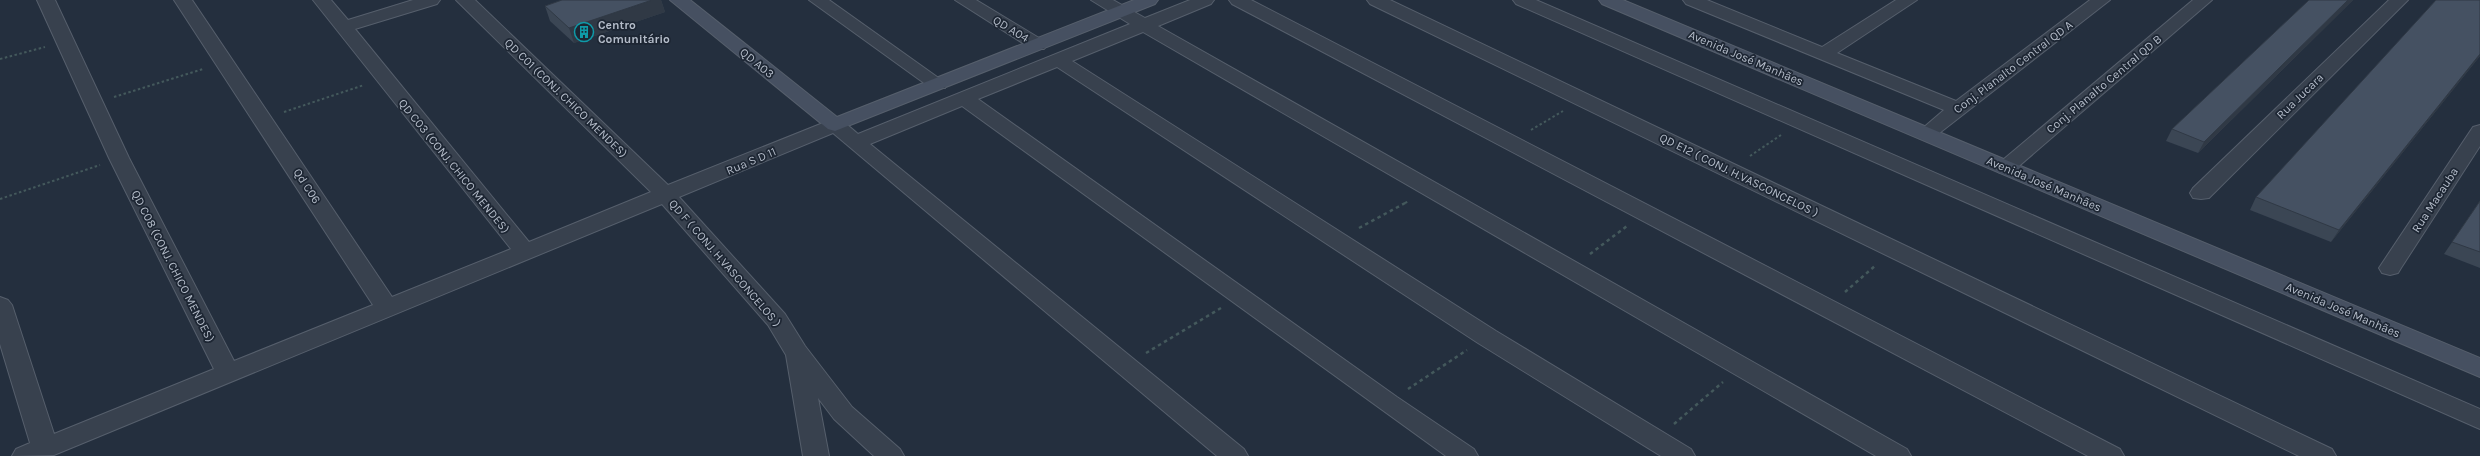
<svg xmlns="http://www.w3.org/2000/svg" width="2480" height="456" font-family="Karla,sans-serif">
<rect width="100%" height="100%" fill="#242f3e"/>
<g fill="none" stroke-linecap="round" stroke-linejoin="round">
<defs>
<g id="street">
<path d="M37,0H55L129,158L234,361L373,305L174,0H192L392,297L511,249L313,0H331L348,20L413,0H440L437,4L355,29L529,242L651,192L456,0H475L668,185L828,121C842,117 848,126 858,134L1130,24L1091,0H1113L1145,18L1190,0H1214L1211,4L1158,26L1907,449L1911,456H1876L1143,32L1072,61L1496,331L1691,449L1695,456H1661L1478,343L1057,67L978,99L1397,397L1474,449L1478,456H1446L962,106L870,144L1244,449L1248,456H1217L833,133L679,197L785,314L805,346L852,407L900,449L904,456H874L834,419L818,398L829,456H803L786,355L768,325L662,204L54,455L12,456L16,449L30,443L0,344V297L8,300L12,305L54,434L214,369L109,158Z"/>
<path d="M809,0H829L947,84L945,88H931Z"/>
<path d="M955,0H976L1044,41L1047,45L1044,49H1032Z"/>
<path d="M1229,0H1251L2120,449L2124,456H2088L1232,4Z"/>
<path d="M1367,0H1390L2332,449L2336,456H2299L1370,4Z"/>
<path d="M1513,0H1536L2480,409V429L1516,4Z"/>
<path d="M1683,0H1707L1822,47L1896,0H1917L1837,53L1956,101L2090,0H2110L1933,138L1926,140L1919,138L1916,134L1944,110L1686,4Z"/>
<path d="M2193,0H2212L2012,172L2005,174L1998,172L1995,168L1998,164Z"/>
<path d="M2389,0H2408L2209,198L2201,199L2193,198L2190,193L2193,188Z"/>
<path d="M2480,125V146L2401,268L2398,273L2390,275L2382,273L2379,268L2473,127Z"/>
</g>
<g id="secondary">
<path d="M670,0H690L837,117L1134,0H1158L1155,4L835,131L828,129Z"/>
<path d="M1599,0H1623L2480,358V377L1602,4Z"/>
</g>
</defs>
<use href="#street" stroke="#565f6c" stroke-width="2"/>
<use href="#secondary" stroke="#565f6c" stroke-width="2"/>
<g stroke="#44595c" stroke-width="2" stroke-dasharray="2.5 2.5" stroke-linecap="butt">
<path d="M0,59L45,47"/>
<path d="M114,97L203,69"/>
<path d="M284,112L364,85"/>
<path d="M1531,130L1563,111"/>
<path d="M1750,156L1781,135"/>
<path d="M0,199L100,165"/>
<path d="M1405,203L1409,201"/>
</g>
<g stroke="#44595c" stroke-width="2.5" stroke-dasharray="3.5 3.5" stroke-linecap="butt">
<path d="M1359,228L1407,202"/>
<path d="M1590,254L1627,226"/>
<path d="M1845,292L1876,265"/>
<path d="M1146,353L1221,308"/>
<path d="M1408,389L1467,350"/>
<path d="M1674,424L1723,382"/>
</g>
<use href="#street" fill="#38414e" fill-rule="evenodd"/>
<use href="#secondary" fill="#465061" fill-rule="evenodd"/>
</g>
<g fill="#3b4654">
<path d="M562,0H661L665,12L574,43L550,21L545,6Z"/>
<path d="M2309,0H2353L2198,153L2166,141L2172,129Z"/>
<path d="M2480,0V56L2331,242L2250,210L2256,197Z"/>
<path d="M2480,201V268L2444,254Z"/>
</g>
<g fill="#303945">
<path d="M652,0H661L665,12L574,43L569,28Z"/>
<path d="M2348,0H2353L2198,153L2204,142Z"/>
<path d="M2480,54V56L2331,242L2339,230Z"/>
</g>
<g fill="#455162" stroke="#303945">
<path d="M562,0H652L569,28L545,6Z"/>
<path d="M2309,0H2348L2204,142L2172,129Z"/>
<path d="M2436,0H2480V54L2339,230L2256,197Z"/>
<path d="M2480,201V252L2452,242Z"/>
</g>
<defs>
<symbol id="building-ring" viewBox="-11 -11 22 22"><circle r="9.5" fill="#1d2633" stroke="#0f9aa8" stroke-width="1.5"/><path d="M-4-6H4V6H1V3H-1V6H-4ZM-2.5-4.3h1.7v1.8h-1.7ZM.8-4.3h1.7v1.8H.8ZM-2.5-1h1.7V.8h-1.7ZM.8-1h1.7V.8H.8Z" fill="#0f9aa8"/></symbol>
</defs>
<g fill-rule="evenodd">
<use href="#building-ring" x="573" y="21" width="22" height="22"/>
</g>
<g text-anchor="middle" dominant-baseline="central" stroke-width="3.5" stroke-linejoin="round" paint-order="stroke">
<g font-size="12" font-weight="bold" fill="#b4bcc9" stroke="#1d2633" text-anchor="start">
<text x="598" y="25">Centro<tspan x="598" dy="14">Comunitário</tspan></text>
</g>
<g font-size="12" fill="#b4bcc9" stroke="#1d2633">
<text transform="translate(1011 29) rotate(31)">QD A04</text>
<text transform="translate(1746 58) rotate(23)">Avenida José Manhães</text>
<text transform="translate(757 63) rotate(39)">QD A03</text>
<text transform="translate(2013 67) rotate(-37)">Conj. Planalto Central QD A</text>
<text transform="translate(2104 84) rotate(-40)">Conj. Planalto Central QD B</text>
<text transform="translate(2300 96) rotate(-44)">Rua Jucara</text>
<text transform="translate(566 98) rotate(44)">QD C01 (CONJ. CHICO MENDES)</text>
<text transform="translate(751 161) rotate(-23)">Rua S D 11</text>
<text transform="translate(454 166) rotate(51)">QD C03 (CONJ. CHICO MENDES)</text>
<text transform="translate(1739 175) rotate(26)">QD E12 ( CONJ. H.VASCONCELOS )</text>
<text transform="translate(2044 184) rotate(23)">Avenida José Manhães</text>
<text transform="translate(307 186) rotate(57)">Qd C06</text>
<text transform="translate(2435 200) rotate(-57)">Rua Macauba</text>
<text transform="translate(725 263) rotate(49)">QD F ( CONJ. H.VASCONCELOS )</text>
<text transform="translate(173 266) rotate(63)">QD C08 (CONJ. CHICO MENDES)</text>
<text transform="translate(2343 310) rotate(23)">Avenida José Manhães</text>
</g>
</g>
</svg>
